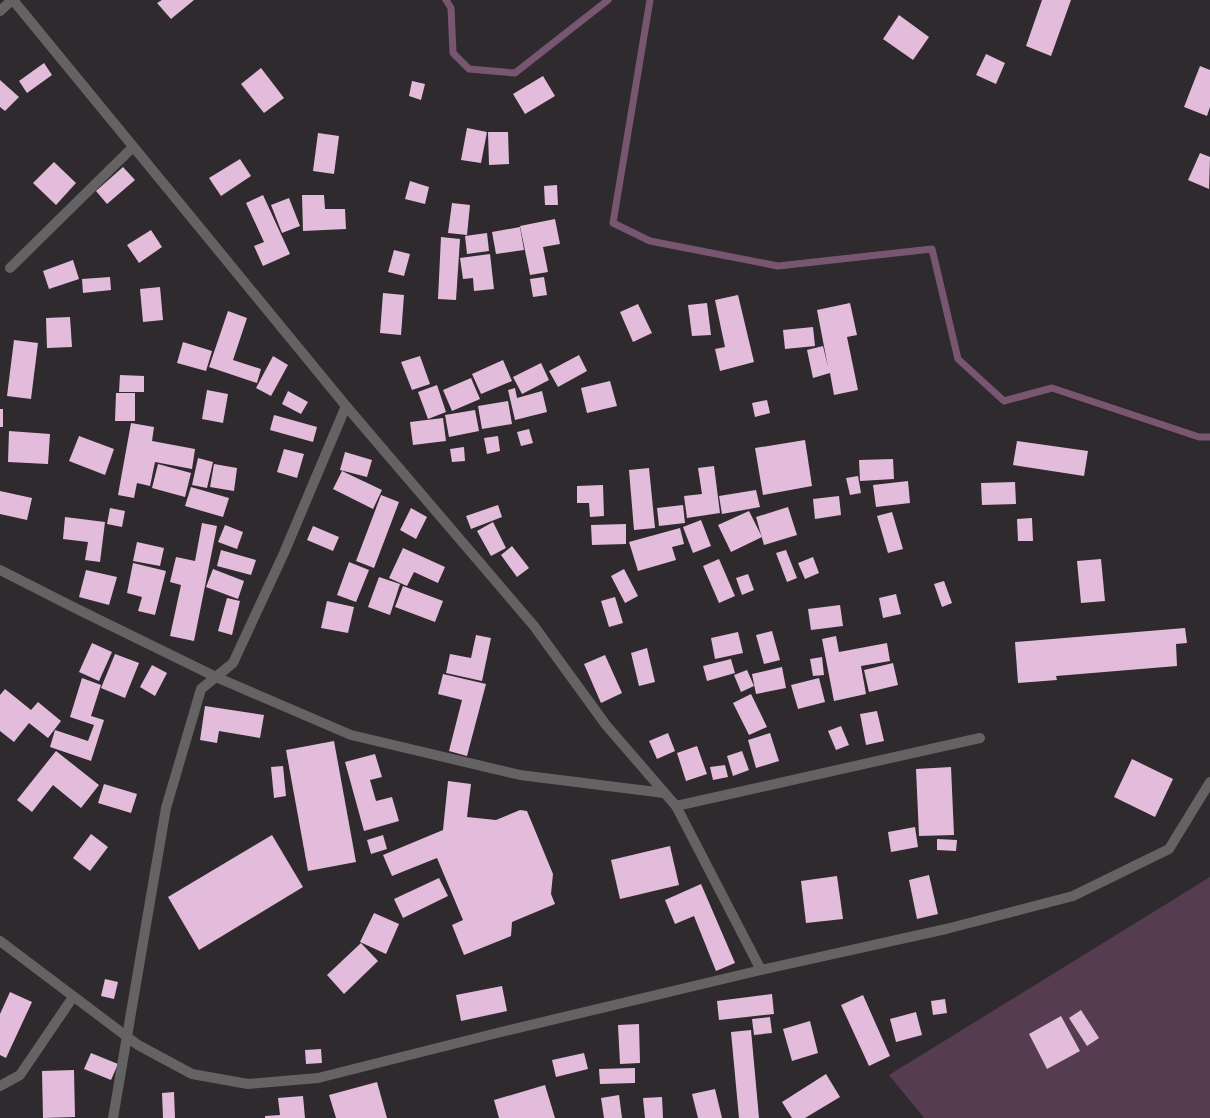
<svg xmlns="http://www.w3.org/2000/svg" width="1210" height="1118" font-family="'Exo 2',sans-serif">
<rect width="100%" height="100%" fill="#2f2a2e"/>
<path fill="#563c50" d="M1210,877V1118H924L889,1075Z"/>
<g fill="none" stroke-linecap="round" stroke-linejoin="round">
<g stroke="#785671" stroke-width="7">
<path d="M446,0L451,8L453,53L469,69L515,73L608,0"/>
<path d="M650,0L613,223L650,241L778,266L932,249L958,359L1004,401L1052,388L1199,437H1210"/>
</g>
</g>
<g fill="#e4bcdb">
<path d="M162,0H194L171,19L157,3Z"/>
<path d="M1042,0H1071L1051,56L1026,46Z"/>
<path d="M899,15L929,37L913,60L883,39Z"/>
<path d="M986,54L1005,63L996,84L976,75Z"/>
<path d="M44,63L52,75L27,93L19,81Z"/>
<path d="M1200,66L1210,70V107L1207,116L1184,107Z"/>
<path d="M261,68L284,98L264,113L241,84Z"/>
<path d="M543,76L555,96L525,114L513,94Z"/>
<path d="M0,80L19,97L5,111L0,107Z"/>
<path d="M412,81L425,84L421,100L409,96Z"/>
<path d="M467,128L487,132L481,163L461,160Z"/>
<path d="M488,132H508L509,164L489,165Z"/>
<path d="M318,133L339,136L334,174L313,171Z"/>
<path d="M1200,153L1210,157L1209,189L1188,180Z"/>
<path d="M240,159L251,176L221,196L209,178Z"/>
<path d="M54,162L76,183L56,205L33,183Z"/>
<path d="M123,167L135,180L107,204L96,191Z"/>
<path d="M410,181L429,187L425,204L405,199Z"/>
<path d="M557,185L558,205H545L544,186Z"/>
<path d="M263,195L290,254L263,266L254,246L264,242L246,203Z"/>
<path d="M302,195H324L325,209H345L346,229L303,231Z"/>
<path d="M289,198L300,226L282,233L271,205Z"/>
<path d="M452,203L470,205L467,235L448,233Z"/>
<path d="M555,219L560,244L543,247L548,272L530,275L520,226Z"/>
<path d="M520,227L524,250L496,254L492,232Z"/>
<path d="M151,230L162,247L139,263L127,245Z"/>
<path d="M487,233L489,251L467,254L465,236Z"/>
<path d="M441,237L460,239L456,300L438,299Z"/>
<path d="M394,250L410,254L404,276L388,272Z"/>
<path d="M490,254L494,289L474,291L473,278L463,279L460,258Z"/>
<path d="M73,260L79,279L49,289L43,271Z"/>
<path d="M110,277L111,290L83,293L82,279Z"/>
<path d="M544,277L547,295L533,297L530,279Z"/>
<path d="M160,287L163,320L143,322L140,289Z"/>
<path d="M383,293L404,295L401,335L380,333Z"/>
<path d="M738,295L754,362L720,371L715,349L725,347L715,300Z"/>
<path d="M707,303L711,335L692,336L688,305Z"/>
<path d="M850,303L857,335L847,337L858,390L834,395L830,373L813,378L807,350L823,346L828,367L817,310Z"/>
<path d="M638,304L652,333L633,342L620,312Z"/>
<path d="M228,311L247,318L233,360L261,369L257,383L209,367Z"/>
<path d="M70,317L72,347L47,348L46,318Z"/>
<path d="M813,327L815,346L785,349L783,330Z"/>
<path d="M14,340L38,343L31,399L7,396Z"/>
<path d="M183,342L212,351L206,371L177,363Z"/>
<path d="M579,355L587,371L558,387L549,371Z"/>
<path d="M273,356L288,365L271,396L256,388Z"/>
<path d="M420,356L430,384L412,390L401,362Z"/>
<path d="M503,360L512,381L481,394L472,374Z"/>
<path d="M541,363L549,380L522,394L513,377Z"/>
<path d="M120,375L144,376V392H119Z"/>
<path d="M471,378L480,399L452,411L443,390Z"/>
<path d="M610,381L617,406L587,413L581,388Z"/>
<path d="M437,385L446,412L428,419L418,392Z"/>
<path d="M515,388L517,398L542,391L547,412L515,420L508,390Z"/>
<path d="M207,390L228,394L223,423L202,419Z"/>
<path d="M288,391L308,402L301,414L282,404Z"/>
<path d="M116,393H135V421H115Z"/>
<path d="M767,400L770,413L755,417L752,403Z"/>
<path d="M508,401L512,424L482,429L478,406Z"/>
<rect x="0" y="409" width="3" height="18"/>
<path d="M475,410L479,431L449,437L445,415Z"/>
<path d="M274,415L317,427L313,442L270,430Z"/>
<path d="M443,418L446,441L413,445L410,422Z"/>
<path d="M131,423L154,427L152,441L195,449L192,469L155,462L150,486L137,483L134,498L118,495Z"/>
<path d="M529,429L533,443L521,446L517,432Z"/>
<path d="M9,431L50,434L48,464L8,462Z"/>
<path d="M79,436L114,449L105,475L69,461Z"/>
<path d="M498,436L500,451L487,454L484,438Z"/>
<path d="M805,440L812,486L763,495L755,448Z"/>
<path d="M1017,441L1088,451L1084,476L1013,465Z"/>
<path d="M464,447L465,461L452,462L450,449Z"/>
<path d="M284,449L304,454L297,478L277,472Z"/>
<path d="M345,452L372,460L367,477L340,470Z"/>
<path d="M198,458L213,462L207,488L192,485Z"/>
<path d="M893,459L894,479L860,481L859,460Z"/>
<path d="M158,464L191,473L185,497L152,488Z"/>
<path d="M214,464L237,468L234,491L210,487Z"/>
<path d="M714,466L720,513L687,518L684,496L702,494L698,468Z"/>
<path d="M649,468L655,528L634,530L629,470Z"/>
<path d="M342,471L382,490L373,509L333,489Z"/>
<path d="M858,476L861,493L850,495L846,478Z"/>
<path d="M908,481L910,503L876,507L873,485Z"/>
<path d="M1015,482L1016,504L982,505L981,483Z"/>
<path d="M603,485L604,516L590,517L589,503H577V486Z"/>
<path d="M191,487L229,498L223,517L185,506Z"/>
<path d="M756,490L760,507L722,514L719,496Z"/>
<path d="M0,491L32,498L27,520L0,514Z"/>
<path d="M381,495L399,502L374,568L356,561Z"/>
<path d="M839,496L841,515L815,519L813,499Z"/>
<path d="M498,505L502,517L471,529L466,516Z"/>
<path d="M683,505L685,523L659,526L657,508Z"/>
<path d="M788,507L797,535L764,545L756,517Z"/>
<path d="M110,508L125,511L122,527L107,524Z"/>
<path d="M411,508L427,517L416,539L400,530Z"/>
<path d="M749,511L762,537L731,552L718,525Z"/>
<path d="M892,512L903,549L888,553L877,516Z"/>
<path d="M65,517L105,522L100,562L85,560L88,542L63,539Z"/>
<path d="M1032,518L1033,541H1018L1017,519Z"/>
<path d="M701,520L711,546L693,553L683,527Z"/>
<path d="M493,522L506,548L491,556L477,531Z"/>
<path d="M202,523L217,526L194,641L170,636L181,585L170,582L176,557L195,561Z"/>
<path d="M626,524V544L592,545L591,525Z"/>
<path d="M225,525L243,532L237,549L218,542Z"/>
<path d="M313,526L339,537L333,551L307,540Z"/>
<path d="M680,528L684,544L672,547L676,560L638,571L629,542Z"/>
<path d="M137,542L164,548L160,566L133,561Z"/>
<path d="M512,546L529,568L517,577L501,555Z"/>
<path d="M403,548L445,567L438,583L414,572L407,586L389,578Z"/>
<path d="M221,550L256,560L251,575L217,566Z"/>
<path d="M786,550L797,578L787,582L776,553Z"/>
<path d="M813,557L819,573L805,579L798,563Z"/>
<path d="M719,559L735,596L719,603L703,566Z"/>
<path d="M1101,559L1105,601L1081,603L1077,561Z"/>
<path d="M349,562L369,570L356,602L337,595Z"/>
<path d="M133,563L166,571L155,615L138,611L142,597L127,593Z"/>
<path d="M213,569L244,581L238,599L206,587Z"/>
<path d="M624,569L638,596L625,603L611,576Z"/>
<path d="M86,570L117,577L109,605L79,597Z"/>
<path d="M748,574L754,590L742,595L736,578Z"/>
<path d="M379,577L400,584L390,615L368,607Z"/>
<path d="M944,581L952,603L942,607L934,584Z"/>
<path d="M403,586L443,601L435,622L395,607Z"/>
<path d="M896,594L901,614L883,618L879,598Z"/>
<path d="M615,597L623,623L609,627L601,601Z"/>
<path d="M227,598L240,601L232,635L218,631Z"/>
<path d="M327,601L354,607L348,633L321,628Z"/>
<path d="M840,605L843,626L811,630L808,609Z"/>
<path d="M1185,628L1187,643L1176,644L1177,666L1056,676L1057,680L1018,683L1015,642Z"/>
<path d="M772,631L780,660L764,664L756,635Z"/>
<path d="M738,632L743,653L715,659L711,638Z"/>
<path d="M476,635L491,638L482,681L446,673L450,654L471,658Z"/>
<path d="M836,636L839,652L887,643L890,661L861,666L866,694L834,701L822,639Z"/>
<path d="M92,643L112,652L99,681L79,672Z"/>
<path d="M647,648L655,682L639,686L631,653Z"/>
<path d="M115,654L139,663L125,698L101,688Z"/>
<path d="M605,655L622,693L601,703L584,664Z"/>
<path d="M822,657L824,675L813,676L810,659Z"/>
<path d="M731,659L735,673L707,681L703,666Z"/>
<path d="M893,663L898,685L869,692L864,670Z"/>
<path d="M152,665L167,673L155,696L140,687Z"/>
<path d="M782,667L786,688L756,694L752,674Z"/>
<path d="M747,670L754,686L741,692L734,675Z"/>
<path d="M443,674L486,684L467,756L449,751L462,700L438,694Z"/>
<path d="M82,678L101,685L91,716L104,720L91,761L50,747L55,730L88,741L94,725L70,717Z"/>
<path d="M819,678L825,702L798,709L791,685Z"/>
<path d="M5,689L31,710L38,702L61,721L48,738L29,723L14,742L0,731V695Z"/>
<path d="M751,694L767,727L749,735L733,703Z"/>
<path d="M205,706L264,715L260,738L219,731L217,743L200,740Z"/>
<path d="M877,711L884,741L866,745L860,714Z"/>
<path d="M841,726L849,745L836,750L828,731Z"/>
<path d="M668,733L675,751L657,759L649,741Z"/>
<path d="M770,733L779,761L756,768L748,740Z"/>
<path d="M334,741L356,862L308,871L286,750Z"/>
<path d="M697,746L707,774L686,781L677,753Z"/>
<path d="M56,751L99,785L81,808L53,785L32,812L17,800Z"/>
<path d="M742,751L749,770L733,776L727,756Z"/>
<path d="M375,754L382,777L370,780L376,801L392,797L399,821L364,831L345,762Z"/>
<path d="M1132,759L1173,779L1155,817L1114,797Z"/>
<path d="M725,765L728,777L713,780L710,767Z"/>
<path d="M283,766L286,796L274,798L271,767Z"/>
<path d="M951,767L954,835L919,836L916,769Z"/>
<path d="M448,781L471,784L467,817L496,820L520,810L527,811L553,874L551,894L555,904L512,922L511,936L464,955L452,925L463,920L437,858L392,876L383,855L443,830Z"/>
<path d="M104,784L137,794L131,813L98,803Z"/>
<path d="M915,827L918,847L891,852L888,832Z"/>
<path d="M91,834L108,847L90,871L73,858Z"/>
<path d="M272,835L303,887L199,950L168,897Z"/>
<path d="M383,835L387,849L371,854L367,840Z"/>
<path d="M937,839L957,840L956,851L937,850Z"/>
<path d="M670,846L679,885L620,899L611,860Z"/>
<path d="M929,875L938,914L917,919L909,880Z"/>
<path d="M837,876L843,919L806,923L801,881Z"/>
<path d="M439,878L448,896L403,918L394,899Z"/>
<path d="M701,884L735,963L716,971L694,916L675,924L665,900Z"/>
<path d="M374,913L399,924L386,954L360,942Z"/>
<path d="M361,943L378,961L344,994L327,975Z"/>
<path d="M105,979L118,982L114,999L101,996Z"/>
<path d="M502,986L507,1011L461,1021L456,995Z"/>
<path d="M10,992L32,1002L6,1058L0,1055V1014Z"/>
<path d="M772,994L774,1014L719,1020L717,1001Z"/>
<path d="M863,995L890,1056L869,1066L841,1005Z"/>
<path d="M945,999L947,1013L933,1015L931,1001Z"/>
<path d="M1081,1010L1099,1038L1087,1046L1069,1018Z"/>
<path d="M916,1012L922,1035L896,1042L890,1019Z"/>
<path d="M1061,1016L1080,1051L1047,1069L1029,1034Z"/>
<path d="M770,1017L772,1033L754,1035L752,1019Z"/>
<path d="M810,1021L818,1053L792,1061L783,1029Z"/>
<path d="M639,1024L640,1063L620,1064L618,1025Z"/>
<path d="M751,1030L759,1118H739L731,1032Z"/>
<path d="M321,1049L322,1063L306,1064L305,1050Z"/>
<path d="M91,1053L118,1064L111,1080L84,1069Z"/>
<path d="M584,1053L588,1069L556,1077L552,1060Z"/>
<path d="M635,1068V1083L600,1084L599,1069Z"/>
<path d="M74,1070L75,1117L43,1118L42,1071Z"/>
<path d="M826,1074L840,1097L805,1118H792L782,1102Z"/>
<path d="M377,1082L387,1118H336L329,1095Z"/>
<path d="M545,1085L555,1118H499L494,1100Z"/>
<path d="M715,1089L722,1118H698L692,1094Z"/>
<path d="M174,1092L175,1118H163L162,1093Z"/>
<path d="M619,1095L622,1118H604L601,1098Z"/>
<path d="M303,1096L305,1118H265V1116L280,1115L278,1098Z"/>
<path d="M662,1097L663,1118H645L643,1098Z"/>
</g>
<g fill="none" stroke-linecap="round" stroke-linejoin="round">
<g stroke="#656264" stroke-width="10">
<path d="M13,0L346,406L534,626L606,725L676,806L761,970"/>
<path d="M0,11L12,0"/>
<path d="M10,268L133,147"/>
<path d="M0,570L75,608L216,677L351,735L520,775L664,793"/>
<path d="M676,806L980,738"/>
<path d="M0,941L138,1045L192,1074L248,1084L318,1078L501,1032L761,970L946,929L1073,896L1169,849L1210,782"/>
<path d="M0,1086L20,1075L73,997"/>
<path d="M113,1118L166,808L201,689L233,663L284,553L346,406"/>
</g>
</g>
</svg>
